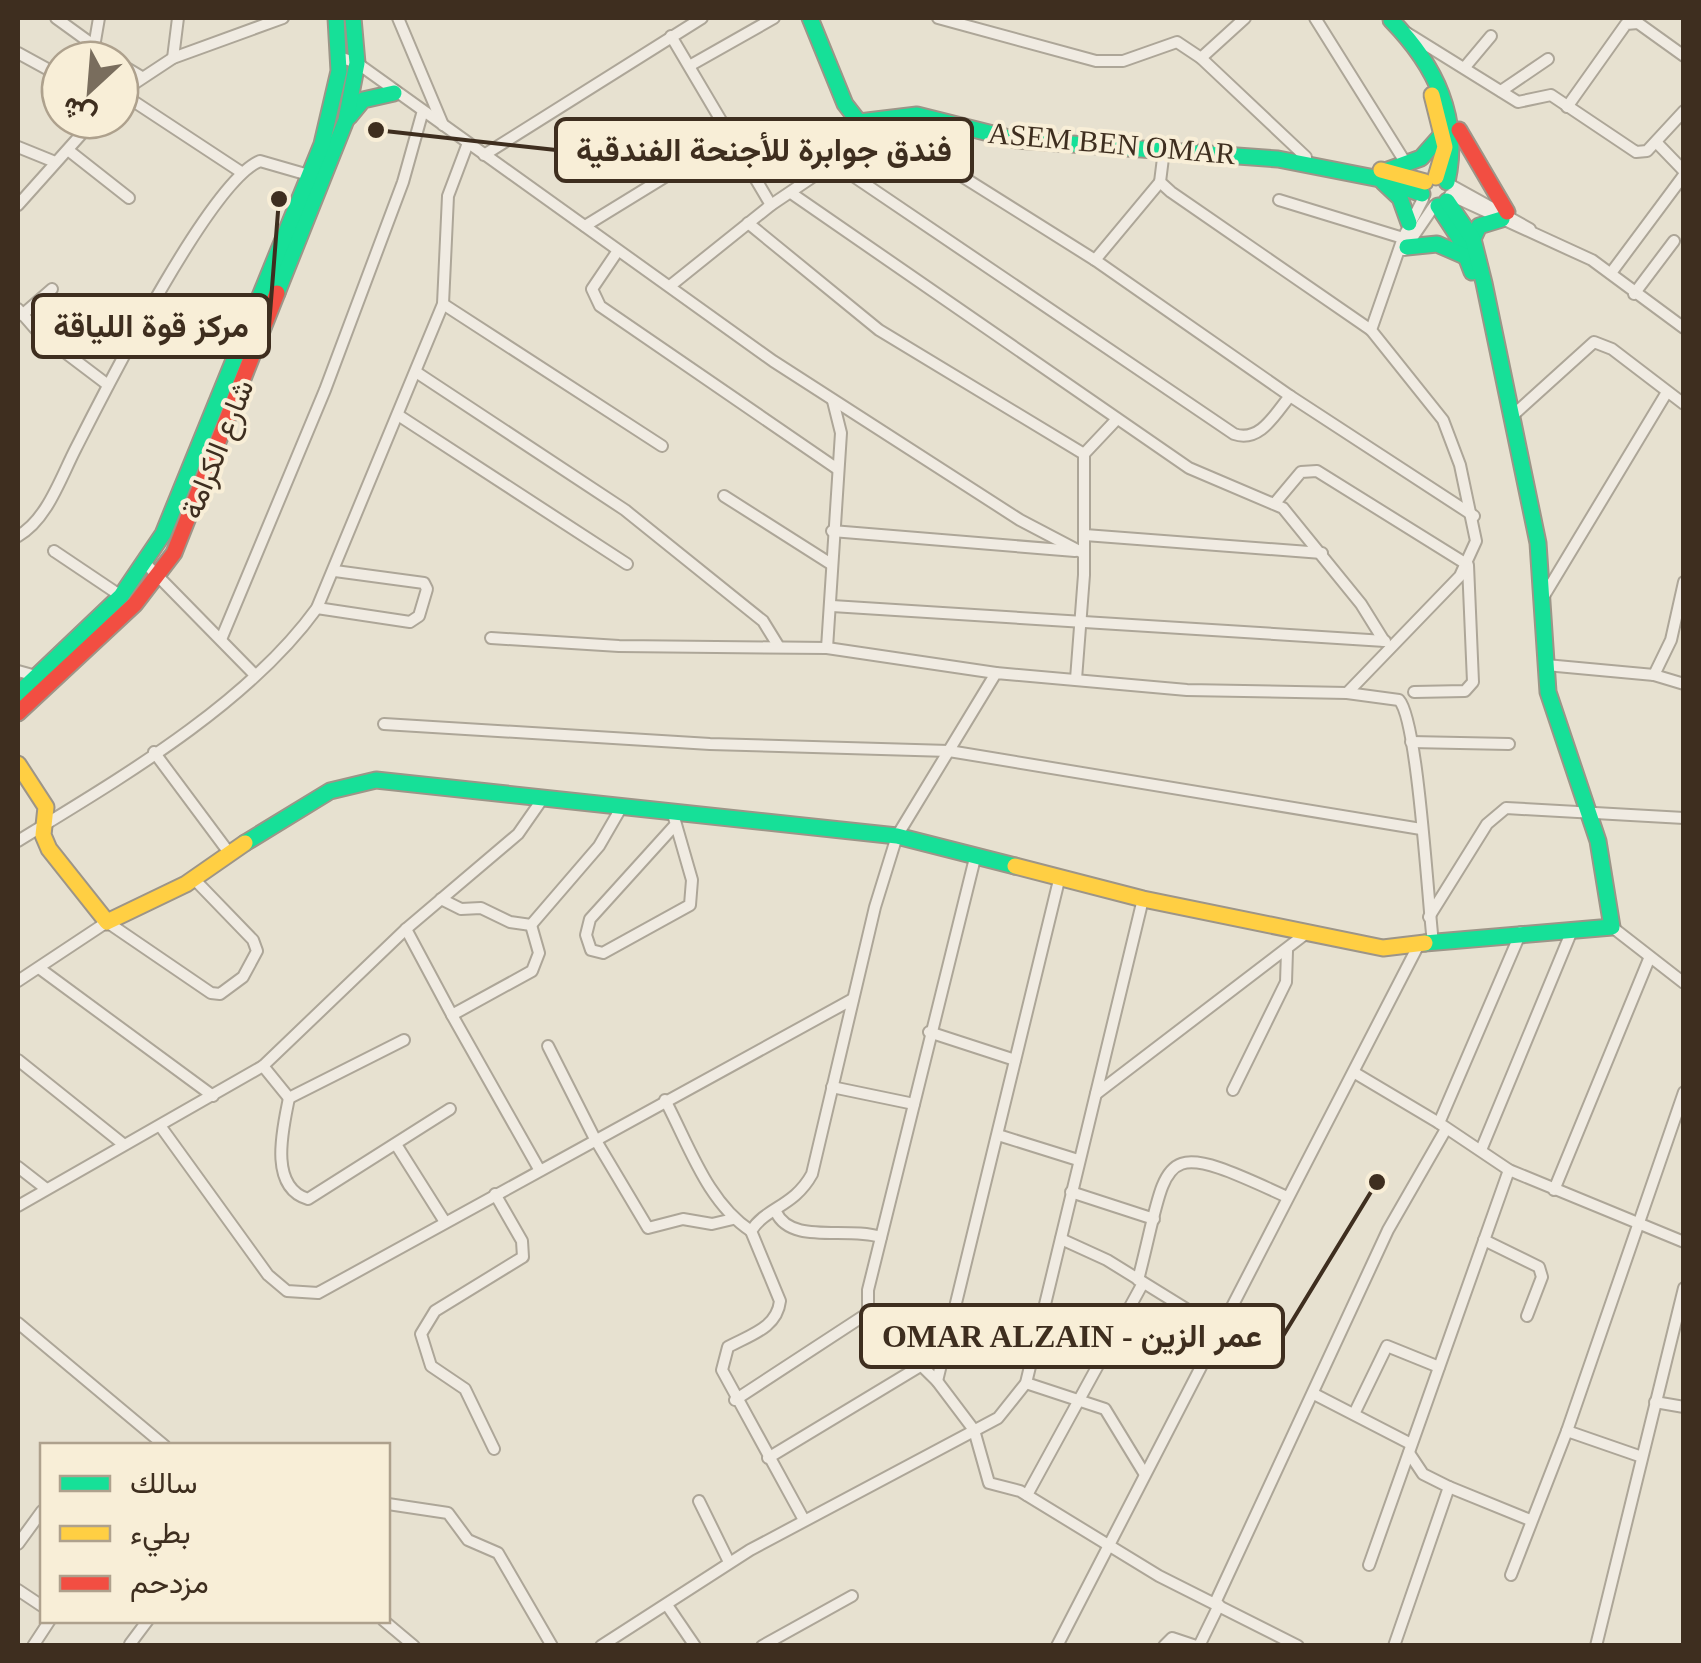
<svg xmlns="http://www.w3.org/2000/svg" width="1701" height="1663" font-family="'Times New Roman',Vazirmatn,serif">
<rect width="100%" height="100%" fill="#e7e1d0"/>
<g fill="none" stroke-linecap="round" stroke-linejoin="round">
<defs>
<g id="street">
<path d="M56,18L114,60"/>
<path d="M398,18L443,125"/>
<path d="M938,18L1096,61H1123L1177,42L1201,58L1306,157V166"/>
<path d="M1315,18L1407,165"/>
<path d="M1407,33L1518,102L1551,95L1636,152L1647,151L1684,111"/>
<path d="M671,36L771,205"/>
<path d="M94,47L99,18"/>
<path d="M18,53L60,76"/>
<path d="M339,57L357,63L773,361L1020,520L1081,552"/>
<path d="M173,58L178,18"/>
<path d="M1201,58L1245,18"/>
<path d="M120,64L140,76"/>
<path d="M691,65L774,18"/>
<path d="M1465,67L1491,36"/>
<path d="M1501,91L1548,59"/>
<path d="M120,93L173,58L283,18"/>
<path d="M121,93L241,172"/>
<path d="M1567,107L1626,24L1638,23L1684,56"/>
<path d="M885,128L1095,260L1290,396L1474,516"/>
<path d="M1656,142L1684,171"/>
<path d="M18,147L55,162"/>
<path d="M68,150L129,198"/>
<path d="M1164,150L1160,182L1171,192L1371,330"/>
<path d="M846,153L852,119"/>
<path d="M484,155L702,18"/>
<path d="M834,163L1234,434C1260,443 1275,414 1290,396"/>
<path d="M1449,184L1530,229"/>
<path d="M791,193L1189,468L1283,508L1361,604L1384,641"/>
<path d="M1450,195L1592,260L1684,328"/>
<path d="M1279,200L1403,238"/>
<path d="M18,205L94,120"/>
<path d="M748,223L879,330L1084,454"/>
<path d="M585,226L730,137"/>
<path d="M1404,250L1434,206"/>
<path d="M617,252L592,289L600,306L836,468"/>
<path d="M1095,260L1160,182"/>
<path d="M1611,273L1684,175"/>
<path d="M670,286L771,205L891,124"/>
<path d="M1634,294L1674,241"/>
<path d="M443,304L662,446"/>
<path d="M18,309L38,332L108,385"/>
<path d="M22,315L52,289"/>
<path d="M416,372L625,510L763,621L779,647"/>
<path d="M398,415L627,564"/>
<path d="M1511,417L1594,342L1612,349L1684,404"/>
<path d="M724,496L831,564"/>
<path d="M1275,503L1301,472L1317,471L1468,565L1473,682L1465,691L1414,692"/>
<path d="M832,531L1075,551"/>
<path d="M1085,535L1322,553"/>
<path d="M18,536C47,520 61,477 76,448C104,393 210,181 260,161L312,176"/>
<path d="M54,551L121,596"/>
<path d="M147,565L255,675"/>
<path d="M1544,596L1667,392"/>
<path d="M832,606L1385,641"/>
<path d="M317,608L410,622L419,616L427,589L424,583L335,571"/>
<path d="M222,637L325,390L403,182L422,114"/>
<path d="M491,638L619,646L827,648L841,433L833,401"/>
<path d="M827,648L996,673"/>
<path d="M1546,665L1654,675L1684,684"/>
<path d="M18,671L36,676"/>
<path d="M1654,675L1671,640L1684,582"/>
<path d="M1076,679L1084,575V454L1117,419"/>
<path d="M1347,693L1460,576L1476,541L1460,465L1443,420L1371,330L1403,238L1423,199"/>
<path d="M384,724L710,744L949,751L1421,829"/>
<path d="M1411,742L1509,744"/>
<path d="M154,752L230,854"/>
<path d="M673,814L692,880L690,905L603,953L591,950L586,935L590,919L676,824"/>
<path d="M18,841C119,779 247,705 317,608L443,304L448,196L468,143"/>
<path d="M976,854L868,1290V1313L937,1381L974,1430L989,1483L1020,1491L1159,1576L1298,1646"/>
<path d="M441,899L461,909L481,908L510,922L531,925L599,846L621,808"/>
<path d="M1429,917L1487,824L1506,808L1684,818"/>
<path d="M1612,927L1684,983"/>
<path d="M406,929L452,1015L532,971L539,953L531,925"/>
<path d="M1521,932L1439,1123L1509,1170L1684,1242"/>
<path d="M39,968L213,1096"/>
<path d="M18,981L107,922L211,993L220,994L243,977L257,951L253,940L194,879"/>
<path d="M452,1015L539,1169"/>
<path d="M929,1032L1015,1060"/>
<path d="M548,1046L595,1139L648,1228L683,1219L712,1224L733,1219"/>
<path d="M18,1060L123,1144"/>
<path d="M263,1066L289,1098L404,1040"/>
<path d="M1355,1073L1439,1123"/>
<path d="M832,1087L914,1104"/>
<path d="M1233,1090L1286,982L1287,951"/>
<path d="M1096,1094L1308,932"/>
<path d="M289,1098C283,1128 268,1187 308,1199L450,1109"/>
<path d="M665,1100C689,1145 707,1202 751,1231"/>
<path d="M161,1127L268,1275L287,1291L318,1293L853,999"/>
<path d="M998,1135L1078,1160"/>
<path d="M397,1146L445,1222"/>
<path d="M1481,1150L1573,928"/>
<path d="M18,1167L45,1188"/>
<path d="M1554,1190L1649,959"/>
<path d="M1071,1192L1154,1219"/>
<path d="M18,1206L263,1066L406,929L518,834L541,801"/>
<path d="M776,1212C791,1245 846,1226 881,1237"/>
<path d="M1061,1239L1107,1260L1217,1328"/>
<path d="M1484,1240L1539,1267L1542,1277L1527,1316"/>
<path d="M1138,1280C1171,1152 1154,1135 1287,1197"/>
<path d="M18,1323L165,1446"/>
<path d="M937,1381L1060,876"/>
<path d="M1026,1383L1105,1409L1144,1473"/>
<path d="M1314,1394L1411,1444"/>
<path d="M735,1400L868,1313"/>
<path d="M1655,1402L1684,1407"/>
<path d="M1354,1414L1387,1346L1439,1367"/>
<path d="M1567,1431L1684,1092"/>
<path d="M494,1449L465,1389L431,1366L421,1334L435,1311L523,1257L522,1241L495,1194"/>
<path d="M768,1458L922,1365"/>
<path d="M1449,1487L1530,1520"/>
<path d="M1027,1495L1143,1283"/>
<path d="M699,1501L729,1562"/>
<path d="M388,1504L448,1513L468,1540L498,1553L552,1646"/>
<path d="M804,1520L722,1370L728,1347C750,1335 777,1328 780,1301L751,1231C766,1207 794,1207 812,1174L875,907L897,836L996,673L1187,690L1347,693L1399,700C1418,720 1428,903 1433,943"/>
<path d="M18,1544L42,1511"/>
<path d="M1369,1565L1509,1170"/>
<path d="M1511,1575L1567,1431L1642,1457"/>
<path d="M18,1590L42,1606"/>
<path d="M1215,1603L1388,1230L1446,1129"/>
<path d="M667,1605L695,1646"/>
<path d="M383,1620L414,1646"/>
<path d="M130,1644L148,1620"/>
<path d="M33,1646L50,1620"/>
<path d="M601,1646L750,1550L998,1418L1026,1383L1143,899"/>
<path d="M762,1646L852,1596"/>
<path d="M1057,1646L1418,946"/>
<path d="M1164,1646L1172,1638L1196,1646"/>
<path d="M1199,1646L1219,1605"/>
<path d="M1394,1646L1449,1487L1423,1474L1409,1453"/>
<path d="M1596,1646L1684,1288"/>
</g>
<g id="fast">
<path d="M810,18L845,104L859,122L917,115L1017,140L1278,159L1380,179L1422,194"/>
<path d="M1391,20C1436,66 1461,118 1447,182"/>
<path d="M349,117L363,100L394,93"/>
<path d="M1388,170L1421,158L1444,132"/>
<path d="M1383,182L1400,198L1409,223"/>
<path d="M1438,206L1459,238L1472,272"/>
<path d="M1473,239L1479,226L1502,219"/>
<path d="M1407,247L1437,244L1467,257"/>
<path d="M277,293L346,120L357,63L353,18"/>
<path d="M18,694L121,596L163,534L322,144L339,71L336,18"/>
<path d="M245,843L330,791L376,780L897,836L1015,866"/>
<path d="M1425,943L1612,927L1598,841L1548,692L1538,543L1484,283L1473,239L1447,201"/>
</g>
<g id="slow">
<path d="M1432,95L1445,147L1436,177"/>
<path d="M1381,170L1425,182"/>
<path d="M18,764L46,807L43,835L49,849L107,922L186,884L245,843"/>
<path d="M1015,866L1143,899L1383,948L1425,943"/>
</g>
<g id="jam">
<path d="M1459,130L1507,212"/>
<path d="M18,713L135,604L174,553L277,293"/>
</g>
</defs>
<use href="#street" stroke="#ada698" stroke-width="14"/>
<use href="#fast" stroke="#9d9588" stroke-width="19"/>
<use href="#slow" stroke="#9d9588" stroke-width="19"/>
<use href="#jam" stroke="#9d9588" stroke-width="19"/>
<use href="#street" stroke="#f0ebe2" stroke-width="10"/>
<use href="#fast" stroke="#16e098" stroke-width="15"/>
<use href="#slow" stroke="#ffcf43" stroke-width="15"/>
<use href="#jam" stroke="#f24e42" stroke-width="15"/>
</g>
<g text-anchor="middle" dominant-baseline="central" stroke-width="8" stroke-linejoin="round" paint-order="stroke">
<g font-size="30" fill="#3e2e1f" stroke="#f8eed7">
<text transform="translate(1112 143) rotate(5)">ASEM BEN OMAR</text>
<text transform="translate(217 449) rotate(-68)">شارع الكرامة</text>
</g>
</g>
<path fill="none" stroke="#3e2e1f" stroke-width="4" d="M376 130L556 150M279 199L269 326M1377 1182L1283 1336"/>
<g fill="#3e2e1f" stroke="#f8eed7" stroke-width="4">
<circle cx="376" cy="130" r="10"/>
<circle cx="279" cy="199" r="10"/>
<circle cx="1377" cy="1182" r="10"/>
</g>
<g fill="#f8eed7" stroke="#3e2e1f" stroke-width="4">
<rect x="556" y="119" width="416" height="62" rx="10"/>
<rect x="33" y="295" width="236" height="62" rx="10"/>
<rect x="861" y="1305" width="422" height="62" rx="10"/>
</g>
<g font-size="32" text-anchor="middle" font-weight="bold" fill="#3e2e1f">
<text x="764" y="161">فندق جوابرة للأجنحة الفندقية</text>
<text x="151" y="337">مركز قوة اللياقة</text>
<text x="1072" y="1347">OMAR ALZAIN - عمر الزين</text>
</g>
<rect width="1701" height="1663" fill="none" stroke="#3e2e1f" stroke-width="40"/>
<rect x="40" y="1443" width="350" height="180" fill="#f8eed7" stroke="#aea18d" stroke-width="2.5"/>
<rect x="60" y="1476" width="50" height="15" fill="#16e098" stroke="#aea18d" stroke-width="2.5"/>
<text x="130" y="1493" font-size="30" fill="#3e2e1f">سالك</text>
<rect x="60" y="1526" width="50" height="15" fill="#ffcf43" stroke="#aea18d" stroke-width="2.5"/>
<text x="130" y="1543" font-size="30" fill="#3e2e1f">بطيء</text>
<rect x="60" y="1576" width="50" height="15" fill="#f24e42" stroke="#aea18d" stroke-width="2.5"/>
<text x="130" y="1593" font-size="30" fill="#3e2e1f">مزدحم</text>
<g transform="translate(90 90) rotate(206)"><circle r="48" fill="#f8eed7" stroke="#aea18d" stroke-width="2.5"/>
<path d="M0-8L18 38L0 25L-18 38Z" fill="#796d5d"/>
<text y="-15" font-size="28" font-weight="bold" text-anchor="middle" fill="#3e2e1f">ش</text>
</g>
</svg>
